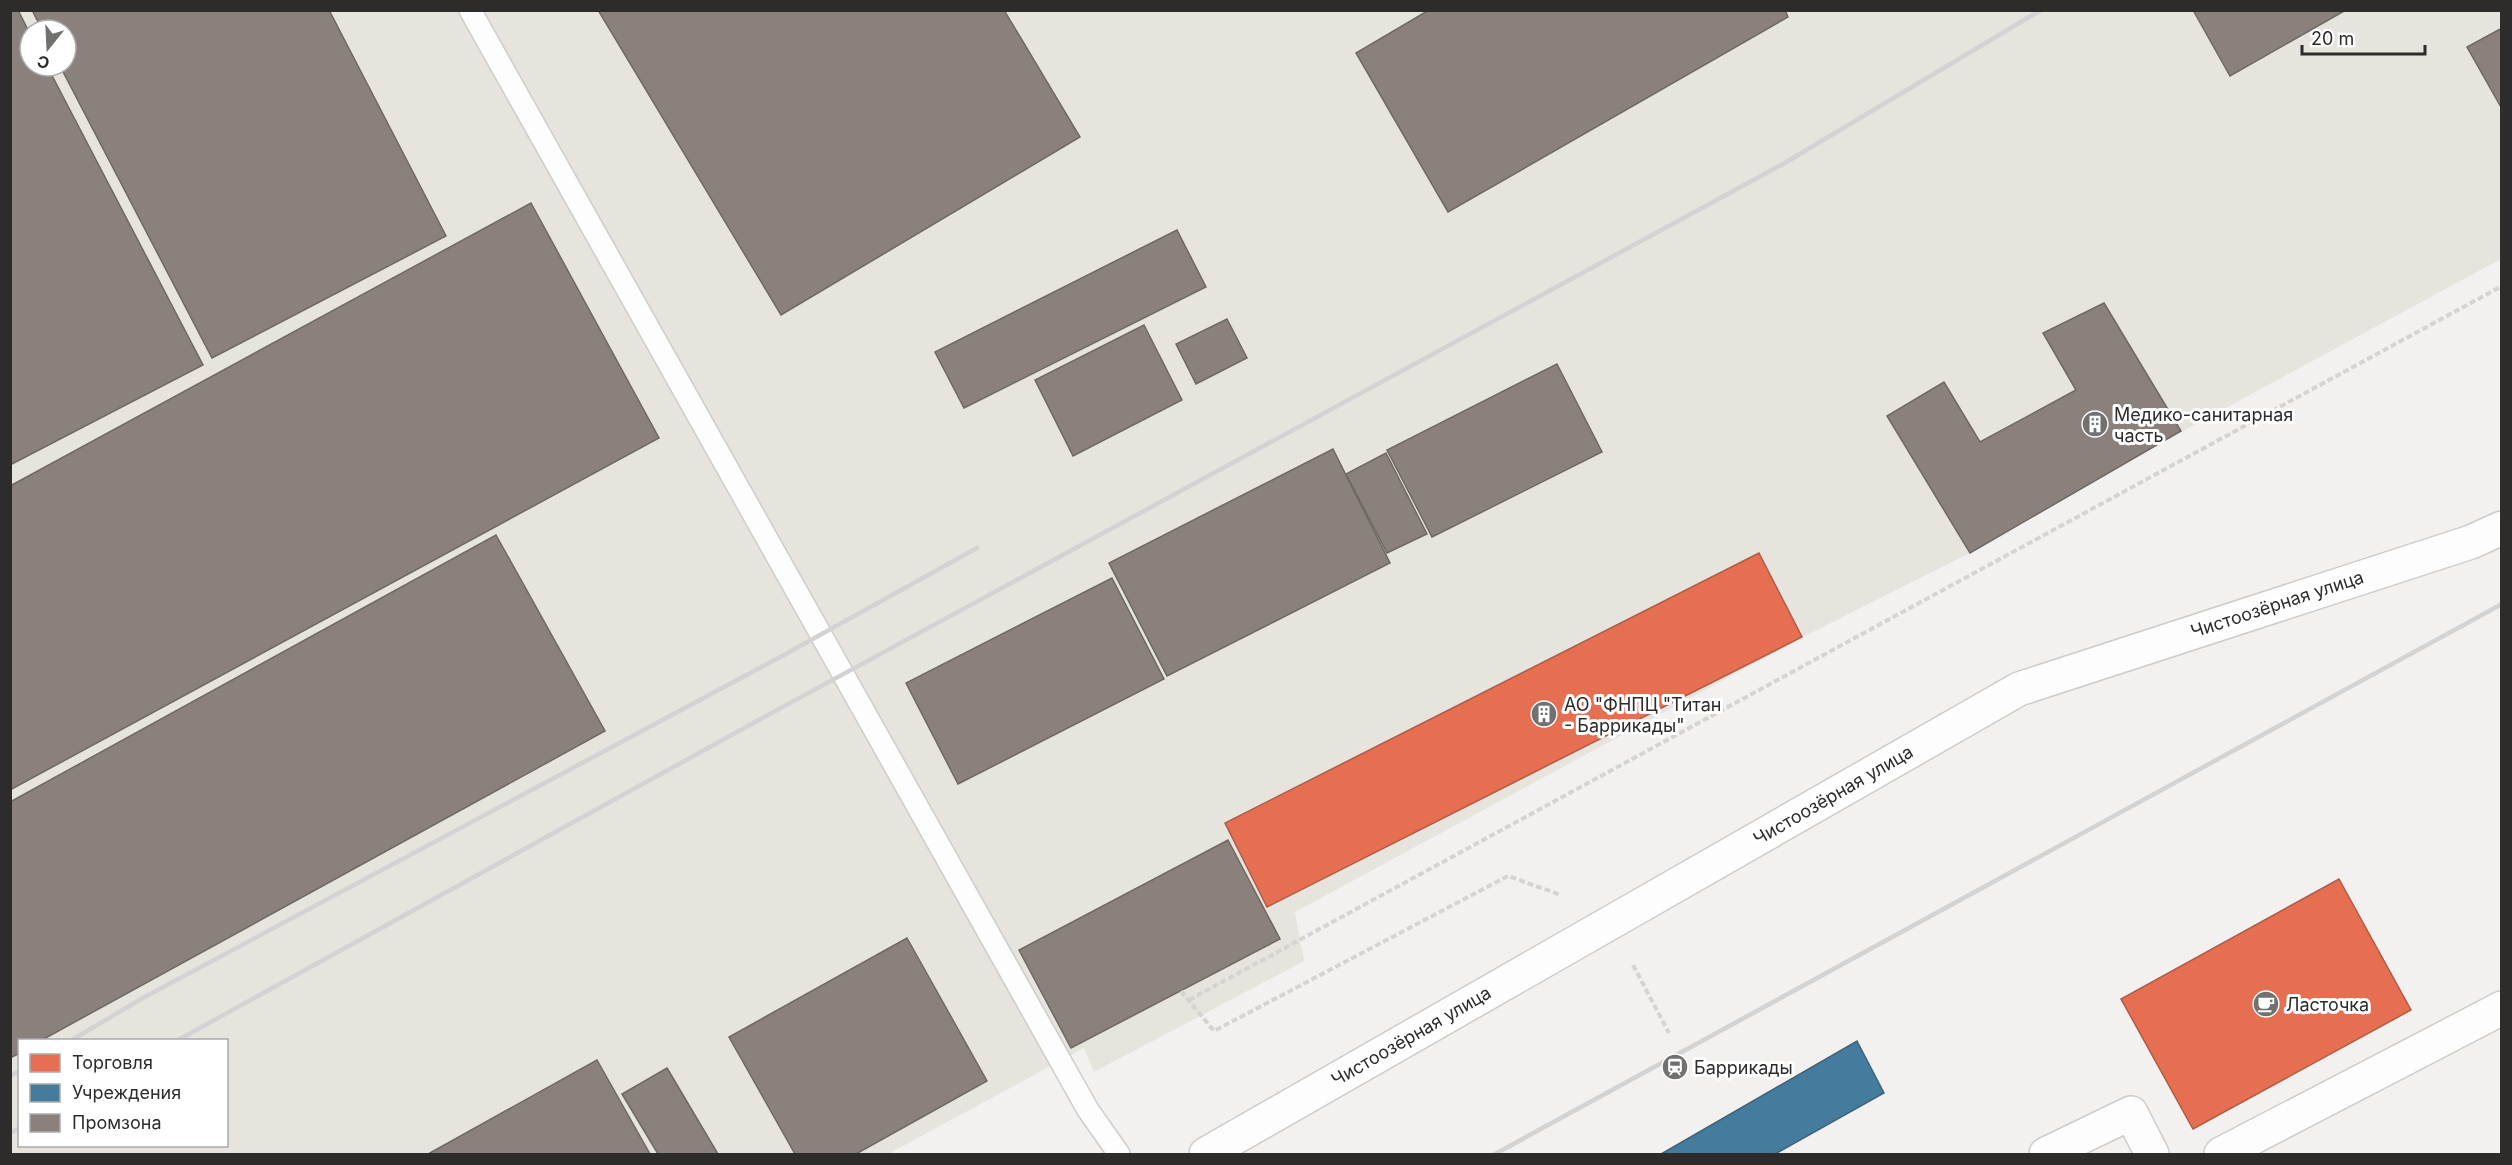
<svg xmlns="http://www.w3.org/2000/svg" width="2512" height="1165" font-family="Inter,sans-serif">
<rect width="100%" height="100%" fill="#f3f1ef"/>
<path fill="#e7e3dd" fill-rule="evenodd" d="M10,11H2501V259L2194,425L1970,553L1803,637L1295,912L1304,961L1094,1072L1084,1048L888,1154H11ZM30,30H66V66H30ZM20,1040H226V1146H20Z"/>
<g fill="#e76f51" stroke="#af5b46" stroke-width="1.5">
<path d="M1759,553L1802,637L1267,907L1225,823Z"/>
<path d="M2339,879L2411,1010L2193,1129L2121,999Z"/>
</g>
<path fill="#457b9d" stroke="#3e637b" stroke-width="1.5" d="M1857,1041L1884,1093L1775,1154H1661Z"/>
<g fill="#8a817c" stroke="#6e6864" stroke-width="1.5">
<path d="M10,10H18L30,34V66H47L203,365L10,465Z"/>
<path d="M32,10H329L446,236L212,358L60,66H66V30H42Z"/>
<path d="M598,10H1004L1080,137L781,315Z"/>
<path d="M1429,10H1785L1788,17L1448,212L1356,53Z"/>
<path d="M2193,10H2346L2230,76Z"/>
<path d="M2502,28V109L2467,47Z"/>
<path d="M531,203L659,438L10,790V486Z"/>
<path d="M1177,230L1206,287L964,408L935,352Z"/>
<path d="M2104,303L2181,431L1970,553L1887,416L1944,382L1980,442L2076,390L2043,333Z"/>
<path d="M1227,319L1247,358L1196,384L1176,344Z"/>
<path d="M1144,325L1182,400L1073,456L1035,380Z"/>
<path d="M1557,364L1602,452L1432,537L1387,450Z"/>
<path d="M1333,449L1390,563L1167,676L1109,563Z"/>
<path d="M1386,453L1427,534L1387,553L1346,474Z"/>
<path d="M496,535L605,731L42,1040H20V1053L10,1058V802Z"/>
<path d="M1112,578L1164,679L958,784L906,683Z"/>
<path d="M1228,840L1280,939L1071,1048L1019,950Z"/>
<path d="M907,938L987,1081L856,1154H795L729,1037Z"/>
<path d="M597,1060L650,1154H428Z"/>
<path d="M667,1068L718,1154H658L622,1094Z"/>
</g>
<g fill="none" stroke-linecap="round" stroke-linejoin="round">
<defs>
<path id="service" d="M470,10L1088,1110L1119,1154"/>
<g id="minor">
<path d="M1206,1154L2019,689L2471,542L2502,528"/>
<path d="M2046,1154L2131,1113L2152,1154"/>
<path d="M2221,1154L2502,1008"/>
</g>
</defs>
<use href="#service" stroke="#cecdcb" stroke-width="24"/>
<use href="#minor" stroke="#cecdcb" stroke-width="36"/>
<g stroke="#d4d4d3" stroke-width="4" stroke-dasharray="6 3" stroke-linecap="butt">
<path d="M1633,965L1669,1033"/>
<path d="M1181,991L1214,1031L1508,876L1561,895"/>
<path d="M1189,1000L2502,286"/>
</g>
<use href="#service" stroke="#fdfdfd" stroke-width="21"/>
<use href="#minor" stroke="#fdfdfd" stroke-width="33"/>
<g stroke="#d4d3d3" stroke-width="4.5">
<path d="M72,1040L141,999L782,656L977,548"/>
<path d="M178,1040L757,721L1783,164L2041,10"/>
<path d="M10,1076L20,1071"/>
<path d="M10,1133L20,1128"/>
<path d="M1495,1154L2502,604"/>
</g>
</g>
<defs>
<symbol id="building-disc" viewBox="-11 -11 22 22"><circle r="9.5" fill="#727170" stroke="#fff"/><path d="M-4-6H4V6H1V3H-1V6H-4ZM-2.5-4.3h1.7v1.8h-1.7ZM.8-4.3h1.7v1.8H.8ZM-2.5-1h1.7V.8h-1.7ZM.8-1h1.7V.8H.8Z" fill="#fff"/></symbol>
<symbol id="cafe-disc" viewBox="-11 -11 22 22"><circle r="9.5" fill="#727170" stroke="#fff"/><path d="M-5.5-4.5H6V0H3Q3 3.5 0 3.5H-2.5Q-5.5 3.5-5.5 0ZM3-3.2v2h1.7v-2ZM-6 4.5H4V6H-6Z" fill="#fff"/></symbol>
<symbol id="station-disc" viewBox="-11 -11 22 22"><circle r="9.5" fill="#727170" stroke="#fff"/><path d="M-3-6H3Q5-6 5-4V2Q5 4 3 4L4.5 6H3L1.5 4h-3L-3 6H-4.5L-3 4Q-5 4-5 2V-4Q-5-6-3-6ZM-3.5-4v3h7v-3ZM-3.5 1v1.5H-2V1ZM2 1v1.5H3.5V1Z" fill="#fff"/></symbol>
</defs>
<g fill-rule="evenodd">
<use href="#building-disc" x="2080" y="409" width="30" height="30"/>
<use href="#building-disc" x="1529" y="699" width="30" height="30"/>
<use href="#cafe-disc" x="2251" y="989" width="30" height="30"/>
<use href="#station-disc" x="1660" y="1052" width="30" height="30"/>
</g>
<g text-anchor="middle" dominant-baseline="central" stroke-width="6" stroke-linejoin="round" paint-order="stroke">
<g font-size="18" fill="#2d2c2b" stroke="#fff" text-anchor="start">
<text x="2114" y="414">Медико-санитарная<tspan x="2114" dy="21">часть</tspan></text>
<text x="1564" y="704">АО "ФНПЦ "Титан<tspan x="1564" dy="21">- Баррикады"</tspan></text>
<text x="2286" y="1004">Ласточка</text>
<text x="1694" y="1067">Баррикады</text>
</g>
<g font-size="18" fill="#2d2c2b" stroke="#fff">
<text transform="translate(2277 604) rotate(-18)">Чистоозёрная улица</text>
<text transform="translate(1833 795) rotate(-30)">Чистоозёрная улица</text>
<text transform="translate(1411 1036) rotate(-30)">Чистоозёрная улица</text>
</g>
</g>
<rect width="2512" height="1165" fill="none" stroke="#2d2c2b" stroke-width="24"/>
<rect x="18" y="1039" width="210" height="108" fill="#ffffff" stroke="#ababaa" stroke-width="1.5"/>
<rect x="30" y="1054" width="30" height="18" fill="#e76f51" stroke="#ababaa" stroke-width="1.5"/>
<text x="72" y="1069" font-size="18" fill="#2d2c2b">Торговля</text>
<rect x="30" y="1084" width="30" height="18" fill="#457b9d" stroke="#ababaa" stroke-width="1.5"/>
<text x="72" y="1099" font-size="18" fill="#2d2c2b">Учреждения</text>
<rect x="30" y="1114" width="30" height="18" fill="#8a817c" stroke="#ababaa" stroke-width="1.5"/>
<text x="72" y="1129" font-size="18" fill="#2d2c2b">Промзона</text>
<g transform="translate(48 48) rotate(198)"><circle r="28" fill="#ffffff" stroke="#ababaa" stroke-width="1.5"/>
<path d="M0-4.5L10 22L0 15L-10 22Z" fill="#727170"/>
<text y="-9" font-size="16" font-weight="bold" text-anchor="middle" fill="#2d2c2b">С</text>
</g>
<path d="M2302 45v9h123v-9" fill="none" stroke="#2d2c2b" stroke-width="3"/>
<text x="2311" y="45" font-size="18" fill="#2d2c2b" stroke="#ffffff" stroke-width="4.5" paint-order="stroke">20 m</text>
</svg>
